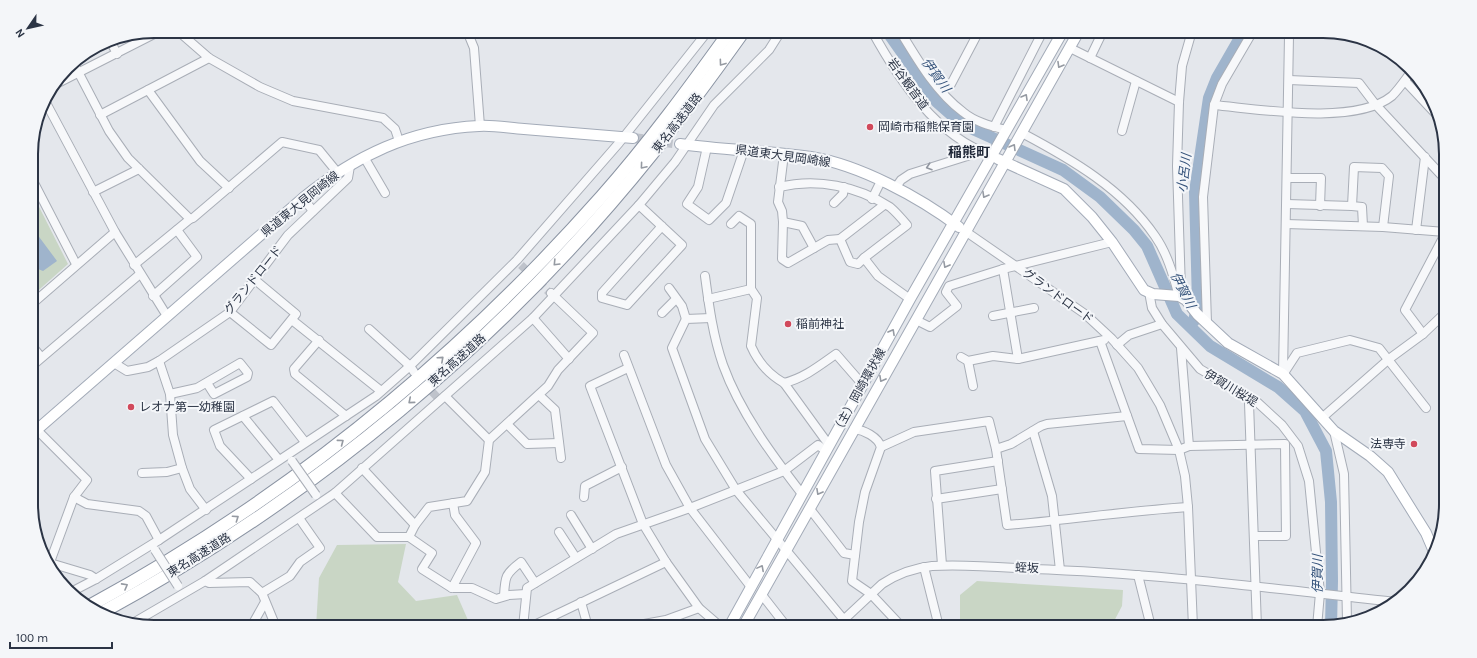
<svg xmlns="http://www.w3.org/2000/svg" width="1477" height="658" font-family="Karla,'Noto Sans JP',sans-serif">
<rect width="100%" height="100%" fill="#e4e7ec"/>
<g fill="#c9d6c5">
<path d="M31,191L68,264L32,296Z"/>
<path d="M406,544L398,582L416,601L457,595L471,627H316L319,578L337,545Z"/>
<path d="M977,581L1123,590L1122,606L1111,627H958L960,625V595Z"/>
</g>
<path fill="#9fb4cc" d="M31,226L57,261L43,271L38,269L32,275Z"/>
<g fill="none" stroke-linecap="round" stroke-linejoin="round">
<g stroke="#9fb4cc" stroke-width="12">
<path d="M887,31L937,102L962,124L1063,170L1100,197L1134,230L1147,246L1177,314L1210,346L1278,387L1305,411L1326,451L1331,502L1332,581L1331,627"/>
<path d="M1194,321L1198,303L1195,192L1209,98L1217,78L1244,31"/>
</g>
<g stroke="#bfc3cb" stroke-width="8" stroke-dasharray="8 4" stroke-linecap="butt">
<path d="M521,265L550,293"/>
<path d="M415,374L437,397"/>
</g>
<path stroke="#bfc3cb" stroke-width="10" stroke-dasharray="10 5" stroke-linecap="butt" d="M633,138L680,144"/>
<defs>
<g id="minor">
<path d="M178,31L209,58L260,87L293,101L383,118L395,129L399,141"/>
<path d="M467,31L474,48L480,126"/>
<path d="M872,31C899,80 936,136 991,155"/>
<path d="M900,31C917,59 936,92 963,112C975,122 991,126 1006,130"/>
<path d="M1046,31L1060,37"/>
<path d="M110,40L117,54"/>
<path d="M1070,48L1179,102"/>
<path d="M1090,58L1103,31"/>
<path d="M73,62L109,131L128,158L190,219"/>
<path d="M1289,80L1359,83L1375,104L1445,179"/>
<path d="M1405,81L1434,112"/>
<path d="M56,84L160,31"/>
<path d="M950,86L979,31"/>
<path d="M148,90L200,161L229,188"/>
<path d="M44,99L115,232L167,316"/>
<path d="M1214,105C1258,109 1355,126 1392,96C1399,89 1405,80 1411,72"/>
<path d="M100,115L209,58"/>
<path d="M994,127L1043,31"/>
<path d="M1122,131L1136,81"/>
<path d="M1022,133C1071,159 1123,189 1155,236C1167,253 1173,274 1178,293"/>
<path d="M707,147L698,187L687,204L709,220L726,203L744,150"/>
<path d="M784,154L778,202L782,211L783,222L782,259L788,263L828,240L840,239L850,262L858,264L864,258L878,276L910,299"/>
<path d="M364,157L385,193"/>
<path d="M31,177L76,264"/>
<path d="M1287,178H1321L1320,206"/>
<path d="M779,187C817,178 857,186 890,207C896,212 902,219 907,225L864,258"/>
<path d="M896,187L901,180L910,174L980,152"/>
<path d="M93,192L139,169"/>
<path d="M303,198L313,211"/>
<path d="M872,199L881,181"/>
<path d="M834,203L843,194L844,187"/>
<path d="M1287,204L1352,206"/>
<path d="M639,205L682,245L627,305L602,298V293L662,226"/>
<path d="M783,222L802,226L814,248"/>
<path d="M731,224L739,216L751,224V289"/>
<path d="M1286,224L1383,227L1445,232"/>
<path d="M1363,226L1362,207L1352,206L1354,167L1382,168L1389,176L1383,227"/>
<path d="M1416,230L1425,157"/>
<path d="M965,231L1085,314L1112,339L1138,368L1160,405L1179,450L1185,476L1188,507L1193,627"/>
<path d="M840,239L884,205"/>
<path d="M134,265L190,219L193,218L282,142L319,150L337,172"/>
<path d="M1003,269L1112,242"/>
<path d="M705,276C709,306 713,336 723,365C740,412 772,455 802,494"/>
<path d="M669,288L682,306L686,319"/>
<path d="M1149,292L1152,308L1162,324L1200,369L1257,402L1282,425L1298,446L1309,481L1320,593L1317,627"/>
<path d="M153,296L197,257L177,230"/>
<path d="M1179,296L1181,290L1177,166L1179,102L1182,66L1192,31"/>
<path d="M708,299L751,289L757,298L751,346C758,362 768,374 784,383L829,445"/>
<path d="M32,304L115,232"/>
<path d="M230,312L271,345L296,314L254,279"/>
<path d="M662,313L676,299"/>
<path d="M993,316L1034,308"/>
<path d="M533,318L569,359"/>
<path d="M711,318L686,319L672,348L705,439L736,490L850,627"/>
<path d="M292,320L381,391"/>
<path d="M916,320L930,327L957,306L946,292L949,286L1003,269L1018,359"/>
<path d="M1207,323L1203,197L1214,105L1222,84L1253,31"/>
<path d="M369,329L410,366L414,372"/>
<path d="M1423,334L1405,310L1445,234"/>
<path d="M319,340L294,369L295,374L346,416"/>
<path d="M1100,341L1139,449L1179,450L1189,446L1181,348"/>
<path d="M1117,345L1129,335L1162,324"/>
<path d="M32,346L41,357"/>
<path d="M624,355L666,465L690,508L751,587"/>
<path d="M961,357L968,361L993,356L1018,359L1104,340"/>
<path d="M159,361L170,394L173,435L182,468L190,489L206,510"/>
<path d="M968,361L973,386"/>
<path d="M114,363L127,371L148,367L159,361L230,312L288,235L348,178L350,166"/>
<path d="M32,366L140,274"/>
<path d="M628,368L590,386L643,524L666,562L699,608L721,627"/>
<path d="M1284,373L1297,353L1350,340L1379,348L1426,408"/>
<path d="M1283,374L1289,36L1287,31"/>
<path d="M784,383C804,378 819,366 836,354L863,385"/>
<path d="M170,394L197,388L240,363L248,373L247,377L214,394L207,383"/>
<path d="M539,395L555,410L561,458"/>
<path d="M445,396L489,440"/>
<path d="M1249,403L1257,627"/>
<path d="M243,416L279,460"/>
<path d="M1323,417L1389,359L1423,334L1445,313"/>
<path d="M507,424L527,444L559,443"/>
<path d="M32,425L87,480L74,497L50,562"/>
<path d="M854,429C864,430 878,437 881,447L865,492L859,522L852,581L871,594L902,627"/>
<path d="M1033,431L1052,496L1060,570"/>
<path d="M1334,431L1344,474L1347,621"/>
<path d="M1189,446L1285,444L1286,536H1255"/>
<path d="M881,447L914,432L989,421L996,449L1007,525C1068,520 1128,511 1188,507"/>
<path d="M996,449L1011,444L1041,426L1047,424L1127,416"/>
<path d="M362,468L415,525"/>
<path d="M142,473L167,472L182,468"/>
<path d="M251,479L220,446L214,430L273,401L305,442"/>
<path d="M335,493L377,537H409L415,525L429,507L467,501L485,472L489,440L548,386L558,370L593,333L551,293"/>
<path d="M74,497L87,504L139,511L146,516L159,540"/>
<path d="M584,497L585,486L622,467"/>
<path d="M936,499L1002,489"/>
<path d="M810,509L844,553L855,555"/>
<path d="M571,515L592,549"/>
<path d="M559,532L576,558"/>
<path d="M409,537L432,553L422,569L452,588L476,543L455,515L453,503"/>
<path d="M50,563L90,575L96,579"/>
<path d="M942,565L935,471L998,461"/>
<path d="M924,567L939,627"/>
<path d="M1138,575L1151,627"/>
<path d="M205,581L335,493L533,318L639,205L675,162L714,105L769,50L781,31"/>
<path d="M452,588H472L496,599L509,595L526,594"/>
<path d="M73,591L96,579L159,540L376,396L410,366L517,260L619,143L708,31"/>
<path d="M262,593L290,576L300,562L320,548L299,518"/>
<path d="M762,595L787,627"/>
<path d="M504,596C505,577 505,574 521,562L535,583"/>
<path d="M581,602L588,627"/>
<path d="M133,623L205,581L209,583L250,582L262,593L276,627"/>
<path d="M251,627L265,602"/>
<path d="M523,627L527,588L616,534L690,508L784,471L818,445L826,451"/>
<path d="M530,627L666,562"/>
<path d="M628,627L666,620L699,608"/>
<path d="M836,627L882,584C897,574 914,568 932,566C965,564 999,567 1032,569C1154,573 1275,589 1396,602"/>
</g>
<g id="major">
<path d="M680,144C723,150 768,151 811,157C860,165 919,197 959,227"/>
<path d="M998,159L1064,189L1092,217L1112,242L1144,290L1153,294L1179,296L1186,300L1197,314L1228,343L1283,374L1334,431L1370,456L1388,472L1426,533L1435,554"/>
<path d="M32,434L303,198C355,156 411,129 479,126C493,125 509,128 524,129C560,132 596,135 633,138"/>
<path d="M729,627L910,299L1063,31"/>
<path d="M743,627L1079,31"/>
</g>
<g id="highway">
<path d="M91,605C284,500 456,361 602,196C648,144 689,88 730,31"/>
<path d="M101,613C312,499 502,341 652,154C684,114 714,73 744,31"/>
</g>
</defs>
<use href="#minor" stroke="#a9aeb7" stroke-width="10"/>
<use href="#major" stroke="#a3abb8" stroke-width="12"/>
<use href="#highway" stroke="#8b94a3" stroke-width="14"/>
<use href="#minor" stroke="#f7f8fa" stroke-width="8"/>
<use href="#major" stroke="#fff" stroke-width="10"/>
<use href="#highway" stroke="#fff" stroke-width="12"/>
<defs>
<g id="minor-bridge">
<path d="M292,461L316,495"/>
<path d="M155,550L178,586"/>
</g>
</defs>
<use href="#minor-bridge" stroke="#a9aeb7" stroke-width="10" stroke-linecap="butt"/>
<use href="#minor-bridge" stroke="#f7f8fa" stroke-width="8"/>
</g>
<defs><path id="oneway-chevron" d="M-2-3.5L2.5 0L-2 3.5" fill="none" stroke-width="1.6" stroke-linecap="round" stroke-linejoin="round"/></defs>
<g stroke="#959aa2">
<use href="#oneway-chevron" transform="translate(722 63) rotate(126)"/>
<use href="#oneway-chevron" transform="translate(1060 65) rotate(120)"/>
<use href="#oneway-chevron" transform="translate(1025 97) rotate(-60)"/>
<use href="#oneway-chevron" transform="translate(1013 147) rotate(-59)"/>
<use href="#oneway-chevron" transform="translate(643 166) rotate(130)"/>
<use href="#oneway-chevron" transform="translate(985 195) rotate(120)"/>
<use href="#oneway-chevron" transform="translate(556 263) rotate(134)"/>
<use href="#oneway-chevron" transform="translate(946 265) rotate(119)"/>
<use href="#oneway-chevron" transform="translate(892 332) rotate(-61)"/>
<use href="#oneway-chevron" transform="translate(441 359) rotate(-42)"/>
<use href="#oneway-chevron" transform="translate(882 379) rotate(119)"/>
<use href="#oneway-chevron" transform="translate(411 401) rotate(140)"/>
<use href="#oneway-chevron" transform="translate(341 442) rotate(-37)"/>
<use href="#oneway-chevron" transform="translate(819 492) rotate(119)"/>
<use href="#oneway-chevron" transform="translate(236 518) rotate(-34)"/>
<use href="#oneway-chevron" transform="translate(761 568) rotate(-62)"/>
<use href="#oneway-chevron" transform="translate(125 586) rotate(-29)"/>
</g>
<use stroke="#9196a0" href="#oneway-chevron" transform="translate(929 167) rotate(162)"/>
<g fill="#d1495b" stroke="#f4f6f9" stroke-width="1.5">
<circle cx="870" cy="127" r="4"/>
<circle cx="788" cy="324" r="4"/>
<circle cx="131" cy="407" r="4"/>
<circle cx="1414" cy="444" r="4"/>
</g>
<g text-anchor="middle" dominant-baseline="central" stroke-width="4" stroke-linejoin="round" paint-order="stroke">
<g font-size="12" fill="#2b3445" stroke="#f4f6f9">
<text transform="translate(908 84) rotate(54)">岩谷観音道</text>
<text transform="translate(677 123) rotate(-52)">東名高速道路</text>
<text transform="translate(783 156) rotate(8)">県道東大見岡崎線</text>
<text transform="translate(300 204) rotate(-39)">県道東大見岡崎線</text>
<text transform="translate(253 280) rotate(-51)">グランドロード</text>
<text transform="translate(1058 296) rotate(36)">グランドロード</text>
<text transform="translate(457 360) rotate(-42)">東名高速道路</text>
<text transform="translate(1231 388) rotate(31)">伊賀川桜堤</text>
<text transform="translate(859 391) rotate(-61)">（主）岡崎環状線</text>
<text transform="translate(199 555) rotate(-32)">東名高速道路</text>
<text transform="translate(1027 568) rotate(2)">蛭坂</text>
</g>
<g font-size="12" fill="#2b3445" stroke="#f4f6f9" text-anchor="start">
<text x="878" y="127">岡崎市稲熊保育園</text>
<text x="796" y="324">稲前神社</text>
<text x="139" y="407">レオナ第一幼稚園</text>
<text x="1406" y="444" text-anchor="end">法専寺</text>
</g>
<g font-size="13" font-style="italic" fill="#34527a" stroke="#f4f6f9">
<text transform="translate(936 75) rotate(54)">伊賀川</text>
<text transform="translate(1184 173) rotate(-83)">小呂川</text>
<text transform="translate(1183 290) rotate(63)">伊賀川</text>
<text transform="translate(1317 574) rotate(-90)">伊賀川</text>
</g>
<g font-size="14" font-weight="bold" fill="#1d2536" stroke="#f4f6f9">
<text x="969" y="152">稲熊町</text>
</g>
</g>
<path d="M0 0H1477V658H0ZM154 38H1323A116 116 0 0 1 1439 154V504A116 116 0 0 1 1323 620H154A116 116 0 0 1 38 504V154A116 116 0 0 1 154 38Z" fill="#f4f6f9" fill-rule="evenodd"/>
<path fill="none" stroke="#2b3445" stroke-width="2" d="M154 38H1323A116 116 0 0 1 1439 154V504A116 116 0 0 1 1323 620H154A116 116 0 0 1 38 504V154A116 116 0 0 1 154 38Z"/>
<g transform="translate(28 28) rotate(236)" stroke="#f4f6f9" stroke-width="3" paint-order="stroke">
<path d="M0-3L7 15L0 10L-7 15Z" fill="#2b3445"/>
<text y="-6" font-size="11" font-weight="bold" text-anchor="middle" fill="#2b3445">N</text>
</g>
<path d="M10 642v6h102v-6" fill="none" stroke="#2b3445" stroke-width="2"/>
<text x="16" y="642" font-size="12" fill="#2b3445" stroke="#f4f6f9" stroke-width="3" paint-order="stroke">100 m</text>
</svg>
